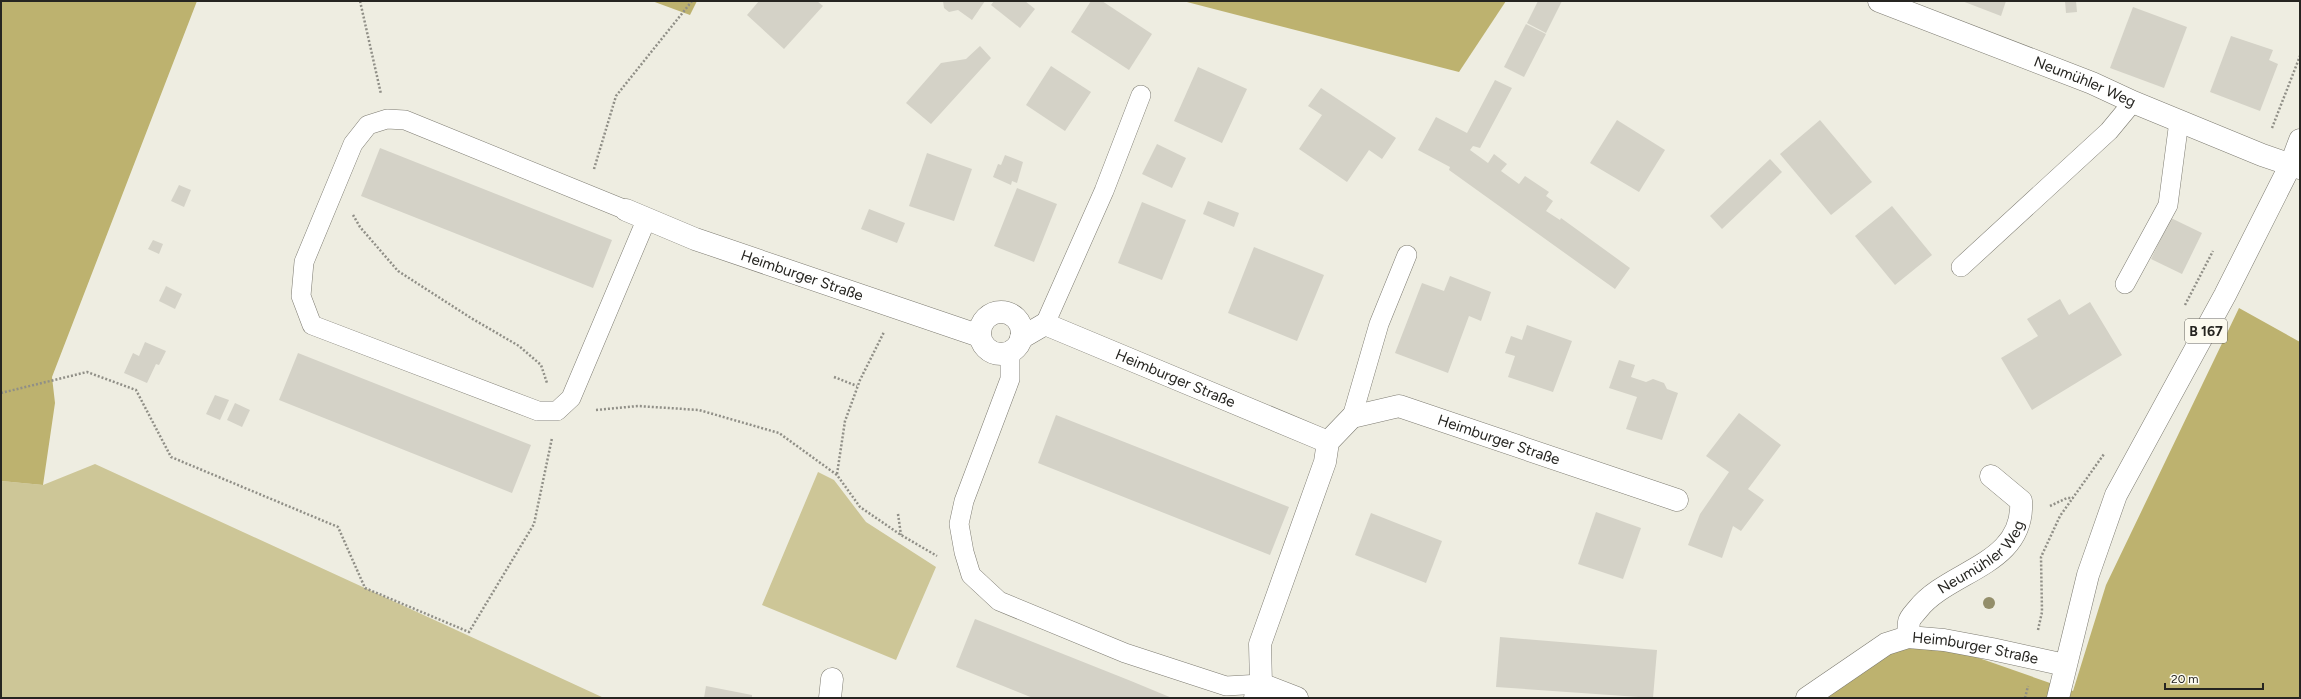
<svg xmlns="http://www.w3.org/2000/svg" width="2301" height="699" font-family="Figtree,sans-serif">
<rect width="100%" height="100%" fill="#eeede1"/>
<g fill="#cdc697">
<path d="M95,464L604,698H1V481L43,485Z"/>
<path d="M818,472L834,480L866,522L936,567L896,660L762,605Z"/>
</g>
<g fill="#bdb26f">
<path d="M1,1H197L52,377L55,403L43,485L1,481Z"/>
<path d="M652,1H697L690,15Z"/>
<path d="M1183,1H1506L1459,72Z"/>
<path d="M2239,308L2300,342V698H1819L1889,651L1936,643L2073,691L2106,585Z"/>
</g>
<g fill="#d4d2c7">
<path d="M759,1H817L823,6L784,49L747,15Z"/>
<path d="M943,1H985L972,20L958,10L949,12L944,8Z"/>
<path d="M994,1H1025L1035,9L1020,28L991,5Z"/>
<path d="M1091,1H1102L1152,34L1129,70L1071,32Z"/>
<path d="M1538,1H1562L1546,33L1527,23Z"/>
<path d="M1962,1H2006L2001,16Z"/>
<path d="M2065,1H2076L2077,12L2066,13Z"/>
<path d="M2133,7L2187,27L2164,88L2110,68Z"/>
<path d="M1526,24L1546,34L1524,77L1504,67Z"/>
<path d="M2231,36L2273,50L2269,60L2278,64L2260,111L2210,92Z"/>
<path d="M980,46L991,58L931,124L906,103L941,63L966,59Z"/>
<path d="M1051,66L1091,92L1065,131L1026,105Z"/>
<path d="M1198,67L1247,89L1222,143L1174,121Z"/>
<path d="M1495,80L1512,88L1480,148L1473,146L1470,150L1488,163L1494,154L1507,164L1501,171L1519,184L1525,176L1549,192L1546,196L1553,201L1546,211L1560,220L1561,218L1630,268L1615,289L1449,170L1450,167L1418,150L1436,117L1467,133Z"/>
<path d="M1321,88L1396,138L1382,159L1369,150L1347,182L1299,149L1322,115L1308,106Z"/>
<path d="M1617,120L1665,150L1639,192L1590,163Z"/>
<path d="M1820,120L1872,182L1831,215L1780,154Z"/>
<path d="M1157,144L1186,158L1172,188L1142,174Z"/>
<path d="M380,148L612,240L593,288L361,196Z"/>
<path d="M927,153L972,169L954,221L909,206Z"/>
<path d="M1005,155L1023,162L1017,183L1012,181L1011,185L993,177L998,164L1001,165Z"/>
<path d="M1770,159L1782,172L1722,229L1710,216Z"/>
<path d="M179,185L191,190L184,207L171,201Z"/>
<path d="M1017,188L1057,204L1034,262L994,246Z"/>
<path d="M1208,201L1239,213L1234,227L1203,214Z"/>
<path d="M1142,202L1186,220L1162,280L1118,263Z"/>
<path d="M1892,206L1932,255L1895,285L1855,236Z"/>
<path d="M869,209L905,223L897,243L861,229Z"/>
<path d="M2171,218L2202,233L2182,274L2151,259Z"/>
<path d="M153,240L163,244L159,254L148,249Z"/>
<path d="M1254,247L1324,275L1297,341L1228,313Z"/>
<path d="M1450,276L1491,292L1481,321L1469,316L1448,373L1395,353L1422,283L1444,291Z"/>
<path d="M166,286L182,294L175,309L159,301Z"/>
<path d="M2060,299L2069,315L2090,302L2122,355L2032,410L2001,358L2038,336L2027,319Z"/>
<path d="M1527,325L1572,341L1553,392L1508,377L1515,356L1505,353L1511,336L1522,340Z"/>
<path d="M145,342L166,351L159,365L156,364L147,383L124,373L133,353L139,356Z"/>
<path d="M298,353L531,445L512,493L279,400Z"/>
<path d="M1619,360L1635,365L1631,377L1646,382L1653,379L1664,383L1667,389L1678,393L1662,440L1626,429L1637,397L1609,388Z"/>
<path d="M215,395L229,400L220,420L206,414Z"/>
<path d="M235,403L250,410L242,427L227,420Z"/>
<path d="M1739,413L1781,445L1748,489L1764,500L1741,531L1733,526L1722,558L1688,545L1700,514L1729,472L1706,456Z"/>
<path d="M1056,415L1289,507L1270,555L1038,463Z"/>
<path d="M1596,512L1641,528L1623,579L1578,564Z"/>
<path d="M1371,513L1442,541L1426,583L1355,555Z"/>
<path d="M975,619L1131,681L1172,698H1033L956,667Z"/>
<path d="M1500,637L1657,650L1653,698L1496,687Z"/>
<path d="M706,686L752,695V698H704Z"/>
</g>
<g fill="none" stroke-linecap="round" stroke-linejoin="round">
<defs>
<g id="lane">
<path d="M626,210L405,120L387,119L368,125L353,144L304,262L301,296L312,325L538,411H557L571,398L647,218"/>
<path d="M1961,267L2109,131L2133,102"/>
<path d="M2125,284L2168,205L2179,121"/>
<path d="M1045,324L1104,191L1141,95"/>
<path d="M1010,352V379L964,501L959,524L964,552L971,575L999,601L1125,653L1226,686L1261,684"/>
<path d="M1352,417L1379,324L1407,255"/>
</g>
<g id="street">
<path id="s1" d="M1879,1L2092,83L2133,102L2262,155L2300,168"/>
<path id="s2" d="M626,210L695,239L980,336"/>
<circle cx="1001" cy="333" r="21"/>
<path id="s3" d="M1021,338L1045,324L1328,442"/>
<path id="s4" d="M1908,637C1909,632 1908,626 1909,622C1910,617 1915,613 1918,609C1949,570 2025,565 2021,501L1991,476"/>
<path d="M1261,684L1297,698"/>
<path d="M830,698L832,679"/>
<path id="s5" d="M1255,698L1261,684L1260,644L1325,462L1328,442L1352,417L1399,406L1677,500"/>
<path id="s6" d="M1807,698L1886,644L1908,637L1944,640L1992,649L2065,665"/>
</g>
<path id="primary" d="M2058,698L2088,575L2116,495L2225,295L2291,164L2300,140"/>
</defs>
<use href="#lane" stroke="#7d7b71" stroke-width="20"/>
<use href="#street" stroke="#7d7b71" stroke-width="23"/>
<use href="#primary" stroke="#7d7b71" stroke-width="23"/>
<g stroke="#908f87" stroke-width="2.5" stroke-dasharray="2 2" stroke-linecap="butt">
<path d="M360,1L381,94"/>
<path d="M2272,128L2300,56"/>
<path d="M594,169L616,96L692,1"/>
<path d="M353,215L360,227L398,271L471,318L519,346L541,365L547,383"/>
<path d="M2185,305L2213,251"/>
<path d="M834,377L857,386"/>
<path d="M1,393L87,372L136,390L171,457L338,527L365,588L469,632L534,524L552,438"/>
<path d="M596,410L638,406L699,410L779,433L837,475L860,507L901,535L937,556"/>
<path d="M837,474L845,421L860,380L884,332"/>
<path d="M2050,506L2067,498H2073"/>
<path d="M898,514L901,535"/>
<path d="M2038,630L2042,612L2041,557L2060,516L2104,454"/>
<path d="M2025,698L2028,686"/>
</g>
<use href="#lane" stroke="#fff" stroke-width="19"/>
<use href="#street" stroke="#fff" stroke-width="22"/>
<use href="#primary" stroke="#fff" stroke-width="22"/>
</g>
<circle fill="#938e6a" cx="1989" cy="603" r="6"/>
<g text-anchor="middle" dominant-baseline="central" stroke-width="3.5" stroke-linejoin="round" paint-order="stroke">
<rect fill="#fcfaef" stroke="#66655f" stroke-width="1" x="2185" y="319" width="42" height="24" rx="3"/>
<g font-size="14" font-weight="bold" fill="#262521">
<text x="2206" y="331">B 167</text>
</g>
<g font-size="15" fill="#262521" stroke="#fcfaef">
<text stroke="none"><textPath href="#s1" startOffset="221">Neumühler Weg</textPath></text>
<text stroke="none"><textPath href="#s2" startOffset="188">Heimburger Straße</textPath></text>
<text stroke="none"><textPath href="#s3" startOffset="169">Heimburger Straße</textPath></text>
<text stroke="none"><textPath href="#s5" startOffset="457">Heimburger Straße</textPath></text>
<text stroke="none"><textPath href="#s4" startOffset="114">Neumühler Weg</textPath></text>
<text stroke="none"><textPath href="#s6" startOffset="187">Heimburger Straße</textPath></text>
</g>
</g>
<rect width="2301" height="699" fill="none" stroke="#262521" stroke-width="4"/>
<path d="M2165 683v6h98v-6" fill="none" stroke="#262521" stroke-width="2"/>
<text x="2171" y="683" font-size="12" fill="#262521" stroke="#fcfaef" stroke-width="3" paint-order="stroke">20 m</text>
</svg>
